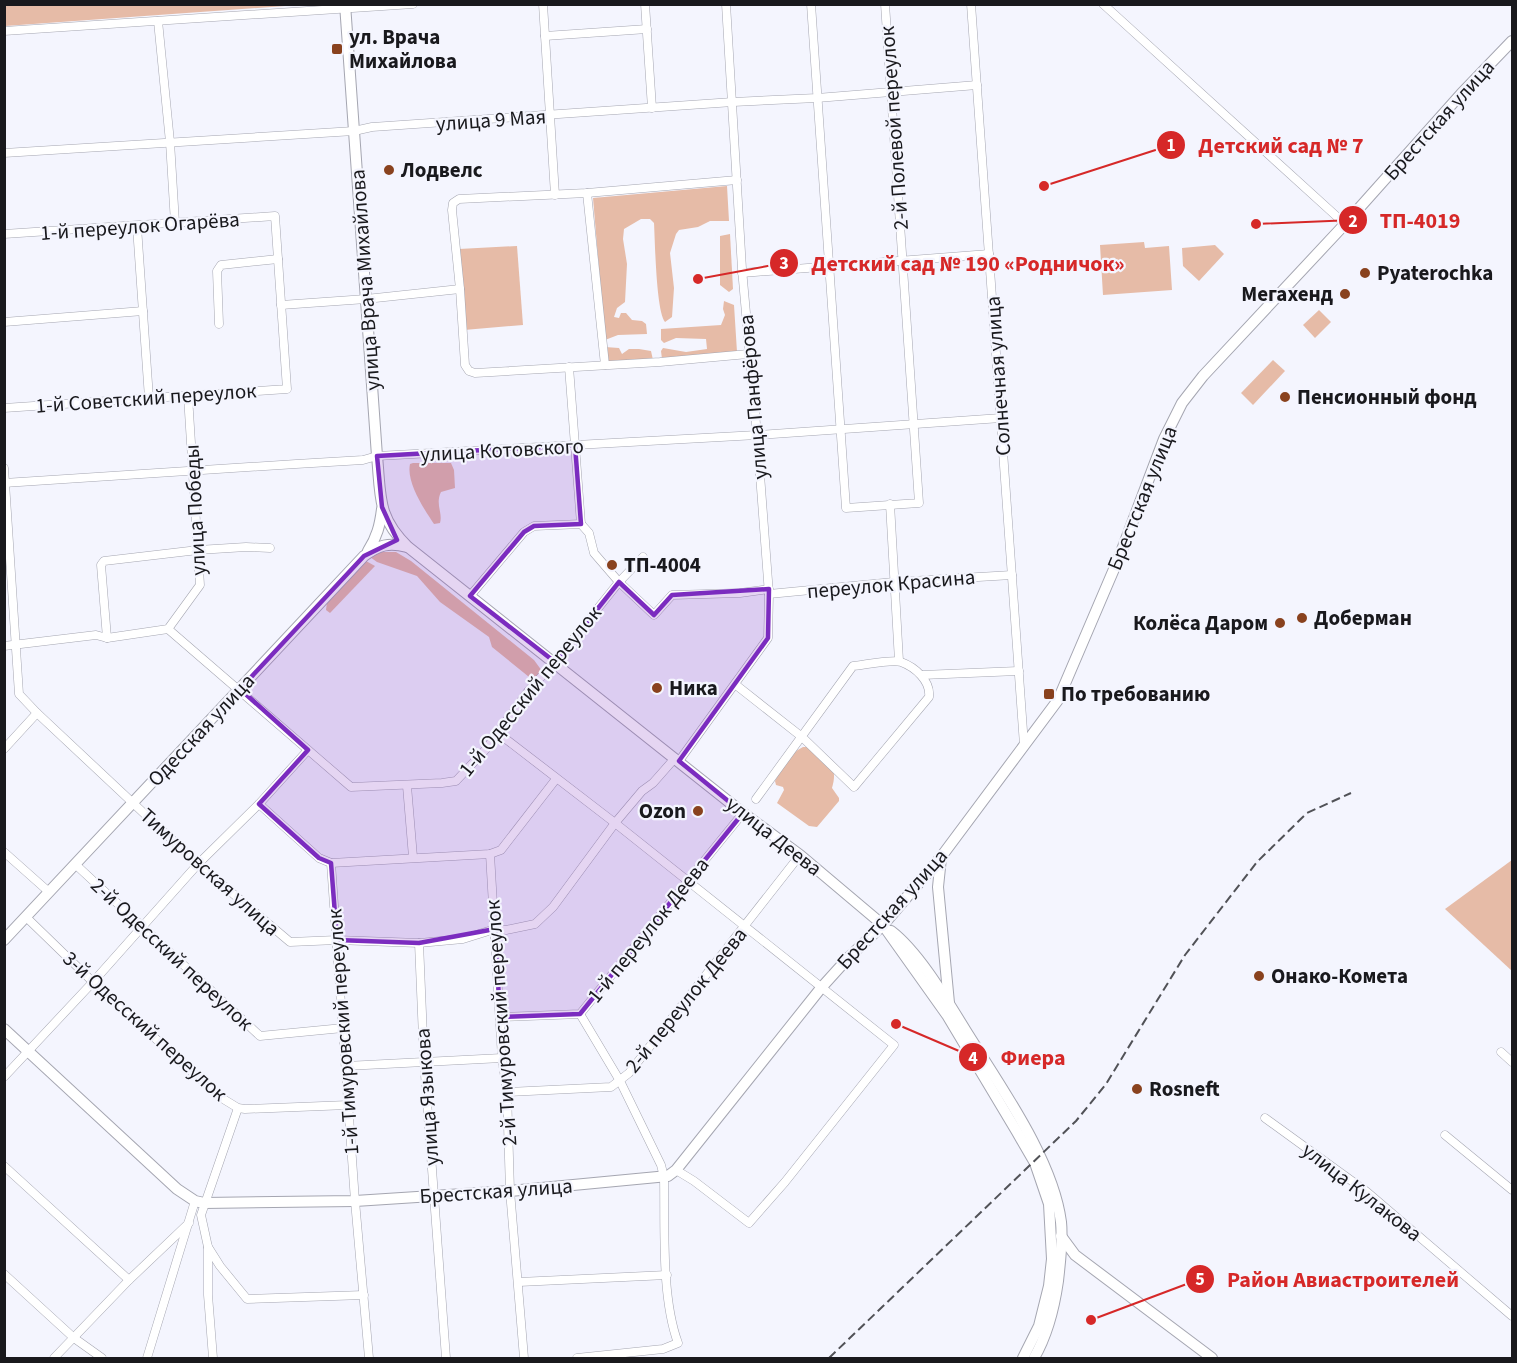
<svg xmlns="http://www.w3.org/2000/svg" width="1517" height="1363" font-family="'Source Sans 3',sans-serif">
<rect width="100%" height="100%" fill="#f4f5fe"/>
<g fill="#e6bba7">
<path d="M5,4H299V5L5,26Z"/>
<path d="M727,186L729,221H710L698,227L679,230L676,234L670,253L674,288L672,317L665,322C656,311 655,240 654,223L650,219H641L624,229L623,239L627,264L625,302L617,308L614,317L619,318L621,313H626L632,320L642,321L646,324L647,334L618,335L605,340L593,198Z"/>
<path d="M730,234L733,289L729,292L720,285V236Z"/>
<path d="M1144,242L1145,248L1169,246L1172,290L1103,295L1100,245Z"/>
<path d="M1215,245L1224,254L1199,281L1183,266L1182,248Z"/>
<path d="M517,246L523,325L464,330L459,249Z"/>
<path d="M724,301L734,305L737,352L662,359L661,351L663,348L686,352L707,349L706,339L676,338L664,343L661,340V329L721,325L725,315L723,309Z"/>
<path d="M1319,310L1331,322L1315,338L1303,325Z"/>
<path d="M605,347L619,348L622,354L629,349H639L651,351L653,360L607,364Z"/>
<path d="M1273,360L1285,371L1253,405L1241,393Z"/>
<path d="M413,463H451L454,470L455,488L441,492C435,504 443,513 440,523L434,524C424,509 406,482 410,464Z"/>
<path d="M380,552H396L411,561L534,660L542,671L534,681L492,647L489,637L440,602L417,576L377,562L370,557Z"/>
<path d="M366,561L375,566L330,613L326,610L327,602Z"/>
<path d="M803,747H810C827,762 839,764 832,788L839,798V801L817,827L809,826L777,803L784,790L783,787L776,785L775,781C781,769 790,753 803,747Z"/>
<path d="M1512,860V971L1445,909Z"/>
</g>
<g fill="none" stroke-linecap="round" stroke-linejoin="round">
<defs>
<g id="street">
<path d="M543,4L555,195"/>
<path d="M645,4L652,108"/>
<path d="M811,4L846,508L919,503L885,4"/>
<path d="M971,4L1024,745"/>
<path d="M1103,4L1345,224"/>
<path d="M158,21L170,142L175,223"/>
<path d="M4,31L413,4"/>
<path d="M545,36L647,29"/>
<path d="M4,153L354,131L372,127L733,102L817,98L977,85"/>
<path d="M737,180L587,193L459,199L453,203L452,210L460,289L465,365L469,371L475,373L660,362L748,354"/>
<path d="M587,193L605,365"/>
<path d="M137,227L149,398"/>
<path d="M4,234L275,216L287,389L4,408"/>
<path d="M742,273L989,254"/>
<path d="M281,305L366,299L460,289"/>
<path d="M4,322L143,311"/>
<path d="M219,324L217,271L221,265L278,259"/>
<path d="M569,367L581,524"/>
<path d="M4,468L19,694L37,713L198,864L290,942L337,940L419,943L463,939L495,929L506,930L535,924L553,907L615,823L642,791L653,783L675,758"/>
<path d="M4,483L296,464L363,460L377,456L757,435L1001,418"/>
<path d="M890,504L899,661"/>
<path d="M581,524L589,533L594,553L619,582L654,615L672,595L740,593L769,589"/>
<path d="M769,594L894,582L1012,575"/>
<path d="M470,596L524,532L534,526L581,524"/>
<path d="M168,629L351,787L442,783L456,781L486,749L529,690L555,662L619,582L643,557"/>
<path d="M107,638L101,565L104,561L198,550L246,547L270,548"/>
<path d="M4,646L96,635L107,638L168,629L200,585L188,396"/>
<path d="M922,675L1019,671"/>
<path d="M736,685L802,737L854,787L929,697C931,681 915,667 901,662C892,659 864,665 853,666L756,799"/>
<path d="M498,733L615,823L894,1045L785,1182L749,1223L694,1181L676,1170"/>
<path d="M4,749L37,713"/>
<path d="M679,761L768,638L769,594L757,435L742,269L726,4"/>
<path d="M407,786L413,857"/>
<path d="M259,804L319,858L331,863L490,854L501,850L556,779"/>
<path d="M4,852L49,892"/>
<path d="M490,854L502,1058L507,1092L510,1191L524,1358"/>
<path d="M331,863L355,1201L369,1358"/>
<path d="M75,864L260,1036L343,1028"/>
<path d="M26,917L93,982L220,1097L238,1108L245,1109L348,1105"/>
<path d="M419,943L424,1061L446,1358"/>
<path d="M500,1017L580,1014L743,813"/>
<path d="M1501,1052L1512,1062"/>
<path d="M346,1066L502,1058"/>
<path d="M4,1077L93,982L198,864L259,804L308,750"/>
<path d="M507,1092L611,1087L629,1073L800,855"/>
<path d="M238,1108L201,1215L208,1247L220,1266L247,1299L364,1295"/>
<path d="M1265,1118L1367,1192L1512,1316"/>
<path d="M1445,1135L1512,1190"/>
<path d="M4,1166L129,1280"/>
<path d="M208,1247V1295L213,1358"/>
<path d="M4,1274L74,1338L102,1358"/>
<path d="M519,1282L667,1275"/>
<path d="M54,1358L129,1280L189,1223"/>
<path d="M147,1358L195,1201"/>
<path d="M577,1358L663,1349L678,1343C661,1297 665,1227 664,1177L661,1165L620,1081L580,1014"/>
</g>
<g id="secondary">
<path d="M345,4L377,456C381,497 377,517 408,547L743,813L800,855L883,925L947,1015L1017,1132L1035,1163L1049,1204L1052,1259L1049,1286L1039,1326L1023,1358"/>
<path d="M368,551C377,537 380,525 382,509"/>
<path d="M941,858L938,887L949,1003"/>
<path d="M891,931C920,953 949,1004 969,1036C1002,1089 1053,1160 1061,1222C1063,1241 1060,1262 1058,1281C1054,1309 1048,1334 1034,1358"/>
<path d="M4,940L364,556C379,545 389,542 407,547"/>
<path d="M4,1029L177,1189L195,1201L204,1203L355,1201L510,1191L668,1176L676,1170L821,988L849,957L883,925L941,857L1058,700L1120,555L1164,439L1182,403L1203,376L1345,224L1461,94L1512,41"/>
<path d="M1061,1236L1075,1255L1212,1358"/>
</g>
</defs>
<use href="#street" stroke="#a5a6b1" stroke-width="9"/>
<use href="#secondary" stroke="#a5a6b1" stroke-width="12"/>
<use href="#street" stroke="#fff" stroke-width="8"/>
<use href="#secondary" stroke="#fff" stroke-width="10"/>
<path stroke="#515257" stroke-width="2" stroke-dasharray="9 4.5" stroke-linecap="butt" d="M829,1358L1076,1121L1106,1084L1185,955L1257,862L1307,813L1351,793"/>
</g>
<path fill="#7b2cbf" fill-opacity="0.2" stroke="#7b2cbf" stroke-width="4.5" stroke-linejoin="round" d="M575,445L581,524L534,526L524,532L470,596L555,662L619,582L654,615L672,595L769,589L768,638L679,761L743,813L580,1014L500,1017L495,929L419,943L337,940L331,863L319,858L259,804L308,750L240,689L364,556L397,540L382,507L377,456Z"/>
<g fill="#89421e" stroke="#f4f5fe" stroke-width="2">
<rect x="331" y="43" width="12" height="12" rx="3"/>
<circle cx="389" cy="170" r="6"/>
<circle cx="1365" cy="273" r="6"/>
<circle cx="1345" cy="294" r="6"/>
<circle cx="1285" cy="397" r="6"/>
<circle cx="612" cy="565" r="6"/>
<circle cx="1302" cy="618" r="6"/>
<circle cx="1280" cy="623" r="6"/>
<circle cx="657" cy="688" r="6"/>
<rect x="1043" y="688" width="12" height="12" rx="3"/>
<circle cx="698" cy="811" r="6"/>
<circle cx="1259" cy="976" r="6"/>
<circle cx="1137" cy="1089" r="6"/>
</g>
<g text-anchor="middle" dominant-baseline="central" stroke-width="4.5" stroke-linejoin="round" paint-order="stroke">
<g font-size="21" font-weight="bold" fill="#19191d" stroke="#f4f5fe" text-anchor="start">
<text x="349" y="37">ул. Врача<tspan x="349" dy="24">Михайлова</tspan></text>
<text x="401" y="170">Лодвелс</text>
<text x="1377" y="273">Pyaterochka</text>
<text x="1333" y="294" text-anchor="end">Мегахенд</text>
<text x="1297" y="397">Пенсионный фонд</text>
<text x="624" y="565">ТП-4004</text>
<text x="1314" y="618">Доберман</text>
<text x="1268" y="623" text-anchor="end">Колёса Даром</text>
<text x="669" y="688">Ника</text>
<text x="1061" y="694">По требованию</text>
<text x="686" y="811" text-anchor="end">Ozon</text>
<text x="1271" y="976">Онако-Комета</text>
<text x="1149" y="1089">Rosneft</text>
</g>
<g font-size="21" fill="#19191d" stroke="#f4f5fe">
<text transform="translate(491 120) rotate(-4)">улица 9 Мая</text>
<text transform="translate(1439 120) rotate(-48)">Брестская улица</text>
<text transform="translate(894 128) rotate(-94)">2-й Полевой переулок</text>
<text transform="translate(140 226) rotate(-4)">1-й переулок Огарёва</text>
<text transform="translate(365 280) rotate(-94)">улица Врача Михайлова</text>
<text transform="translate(998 376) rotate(-94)">Солнечная улица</text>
<text transform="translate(753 397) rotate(-95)">улица Панфёрова</text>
<text transform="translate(146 398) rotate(-4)">1-й Советский переулок</text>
<text transform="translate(502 450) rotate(-3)">улица Котовского</text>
<text transform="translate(1142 498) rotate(-68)">Брестская улица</text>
<text transform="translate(195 510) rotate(-93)">улица Победы</text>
<text transform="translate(891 584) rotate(-5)">переулок Красина</text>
<text transform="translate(530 691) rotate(-51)">1-й Одесский переулок</text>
<text transform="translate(201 730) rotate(-47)">Одесская улица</text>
<text transform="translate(774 836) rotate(38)">улица Деева</text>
<text transform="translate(210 872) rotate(42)">Тимуровская улица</text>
<text transform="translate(892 909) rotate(-48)">Брестская улица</text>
<text transform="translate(648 930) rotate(-51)">1-й переулок Деева</text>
<text transform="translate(172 954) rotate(43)">2-й Одесский переулок</text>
<text transform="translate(686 1000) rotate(-51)">2-й переулок Деева</text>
<text transform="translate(501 1023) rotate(-94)">2-й Тимуровский переулок</text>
<text transform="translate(145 1026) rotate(42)">3-й Одесский переулок</text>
<text transform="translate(343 1032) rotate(-94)">1-й Тимуровский переулок</text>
<text transform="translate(427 1097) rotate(-94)">улица Языкова</text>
<text transform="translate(496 1191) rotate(-4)">Брестская улица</text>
<text transform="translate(1362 1192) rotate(38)">улица Кулакова</text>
</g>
</g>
<path fill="none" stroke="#d62828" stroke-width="2" d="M1044 186L1171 145M1256 224L1353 220M698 279L784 263M896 1024L973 1057M1091 1320L1200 1279"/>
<g fill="#d62828" stroke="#f4f5fe" stroke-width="2">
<circle cx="1044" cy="186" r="6"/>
<circle cx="1256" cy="224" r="6"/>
<circle cx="698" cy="279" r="6"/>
<circle cx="896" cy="1024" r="6"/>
<circle cx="1091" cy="1320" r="6"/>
<circle cx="1171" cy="145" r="15"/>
<circle cx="1353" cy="220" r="15"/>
<circle cx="784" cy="263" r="15"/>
<circle cx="973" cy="1057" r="15"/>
<circle cx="1200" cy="1279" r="15"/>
</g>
<g font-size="18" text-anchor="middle" font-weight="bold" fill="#fff">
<text x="1171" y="151">1</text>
<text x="1353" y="227">2</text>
<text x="784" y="269">3</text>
<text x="973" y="1064">4</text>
<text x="1200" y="1285">5</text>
</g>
<g font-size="22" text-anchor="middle" font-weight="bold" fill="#d62828" stroke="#f4f5fe" stroke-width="4.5" stroke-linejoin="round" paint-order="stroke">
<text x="1281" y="153">Детский сад № 7</text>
<text x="1420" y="228">ТП-4019</text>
<text x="968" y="271">Детский сад № 190 «Родничок»</text>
<text x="1033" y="1065">Фиера</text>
<text x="1343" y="1287">Район Авиастроителей</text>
</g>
<rect width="1517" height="1363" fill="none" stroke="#19191d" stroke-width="12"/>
</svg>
